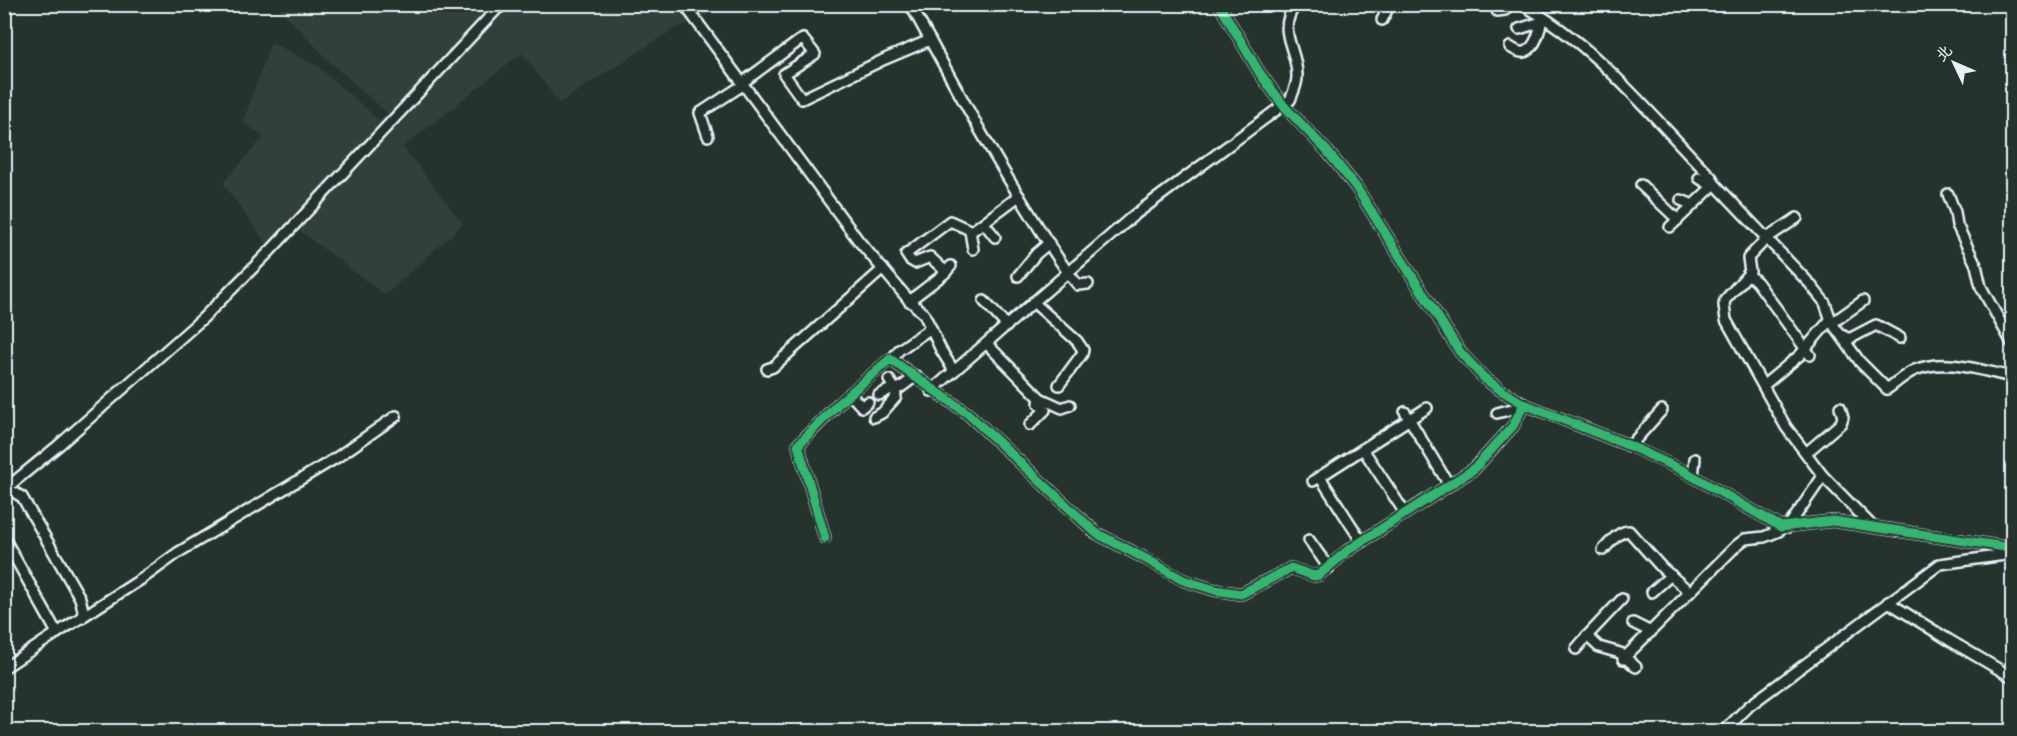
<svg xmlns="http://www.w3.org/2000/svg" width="2017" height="736" font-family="'Comic Neue','LXGW WenKai TC',sans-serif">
<rect width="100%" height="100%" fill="#26332d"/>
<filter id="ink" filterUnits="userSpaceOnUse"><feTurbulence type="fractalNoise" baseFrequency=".0167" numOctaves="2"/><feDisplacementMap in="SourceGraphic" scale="12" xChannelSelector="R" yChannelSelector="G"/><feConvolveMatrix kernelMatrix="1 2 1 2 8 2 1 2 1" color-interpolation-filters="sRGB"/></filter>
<g filter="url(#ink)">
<path fill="#333f3a" d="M276,5H730L672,30L559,103L522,53L403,147L463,224L385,295L291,224L269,247L223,183L264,137L243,122L271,42L317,66L380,121L387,113L331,63Z"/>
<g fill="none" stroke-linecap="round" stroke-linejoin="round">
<defs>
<g id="street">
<path d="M684,4L858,240L908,299L924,314L941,350L954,371"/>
<path d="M910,4C949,74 986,145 1029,212C1045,237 1059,263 1078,285L1088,284"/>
<path d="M1219,4L1259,72L1283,105L1327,151L1356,187L1460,352L1484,378L1502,391L1524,404L1630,446L1682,470L1781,527L1833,521L2012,548"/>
<path d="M1521,4C1598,46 1652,117 1712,178L1714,183L1810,284L1825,303L1832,323L1860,362L1887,389C1896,383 1905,374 1915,370C1945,357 1982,371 2012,377"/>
<path d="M1497,11L1505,10L1510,4"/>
<path d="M1382,20L1390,4"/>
<path d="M1519,29L1541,22"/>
<path d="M1510,47C1513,49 1520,53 1524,52C1536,49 1541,27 1542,17"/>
<path d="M742,83L799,41L803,39L815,54L784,74L802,99L885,59L930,40"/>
<path d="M708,136L700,113L743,85"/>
<path d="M1699,178L1712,186"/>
<path d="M1641,185L1678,220"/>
<path d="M1948,194L1955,212L1957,225L1976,265L1981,287L2012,343"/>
<path d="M1681,200L1693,205"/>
<path d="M1797,218L1767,238L1748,258L1750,272L1725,300L1724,305L1726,320L1786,427L1823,476L1871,525"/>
<path d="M984,223L995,237"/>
<path d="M1670,227L1715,184"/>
<path d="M970,231L973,249"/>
<path d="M946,272L930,257L915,263L910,260L906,254L950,221L972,231L1019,196"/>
<path d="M1748,274L1757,282L1810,355"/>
<path d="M1018,276L1036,254L1049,243"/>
<path d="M909,301L944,274L951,266"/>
<path d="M984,301L1007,326"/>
<path d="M1033,302L1077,341L1083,350L1082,354L1059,385"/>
<path d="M1832,323L1863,301"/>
<path d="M1842,335L1849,339L1876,325L1900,338"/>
<path d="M987,344L1040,398L1039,404L1045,410L1030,425"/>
<path d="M892,359L899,350L931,328"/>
<path d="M767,369L773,367L883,269"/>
<path d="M1764,385L1800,355L1830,320"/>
<path d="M931,391L1133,216L1290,100C1293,93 1297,85 1297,77C1298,48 1275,32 1296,4"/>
<path d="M850,394L862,407L868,402"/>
<path d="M879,395L891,389L900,388L916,376"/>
<path d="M1040,398L1062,408L1070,405"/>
<path d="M1405,412L1449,485"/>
<path d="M1497,413L1516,408L1520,401"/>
<path d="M874,417L882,413L896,397L895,389L889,380"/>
<path d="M1630,446L1662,410"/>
<path d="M1363,449L1405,513"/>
<path d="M1806,453L1841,423L1843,417L1840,407"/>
<path d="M1693,476L1695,459"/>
<path d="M1320,477L1362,542"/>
<path d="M1313,481L1427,408"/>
<path d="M7,488L22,497L80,598L83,610L82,618"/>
<path d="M4,490L59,445L202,319L271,250L497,9L505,4"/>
<path d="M1788,527L1823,476"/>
<path d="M4,538L57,633L4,668"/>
<path d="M825,538L798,445L839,403L890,359L967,413L1096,533L1146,559L1183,580L1215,590L1241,594L1291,568L1314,576L1319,575L1347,551L1474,469L1513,426L1524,404"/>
<path d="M1309,540L1329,568"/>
<path d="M1603,550C1610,543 1618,531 1629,531L1662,568L1690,592"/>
<path d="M1652,592L1671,575"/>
<path d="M1622,599L1587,636L1599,647L1620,653L1636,667"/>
<path d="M1888,602L1949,640L2012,677"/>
<path d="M1633,623L1651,632"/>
<path d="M57,633L143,578L179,552L336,458L396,416"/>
<path d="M1576,649L1587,636"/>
<path d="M1623,659L1737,545L1745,539L1764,537L1779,531L1781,527"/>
<path d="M282,732L285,730"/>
<path d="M1723,732L1749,706L1940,564L2012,554"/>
</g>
</defs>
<use href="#street" stroke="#e8f1f8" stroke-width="14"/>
<use href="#street" stroke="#26332d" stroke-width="9"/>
<defs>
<g id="cycleway">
<path d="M1219,4L1259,72L1283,105L1327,151L1356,187L1460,352L1484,378L1502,391L1524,404L1630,446L1682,470L1781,527L1833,521L2012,548"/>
<path d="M825,538L798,445L839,403L890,359L967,413L1096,533L1146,559L1183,580L1215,590L1241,594L1291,568L1314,576L1319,575L1347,551L1474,469L1513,426L1524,404"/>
</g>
</defs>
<use href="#cycleway" stroke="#26332d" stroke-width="13"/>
<use href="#cycleway" stroke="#33b770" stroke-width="9"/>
</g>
</g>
<rect width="2017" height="736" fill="none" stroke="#26332d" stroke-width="24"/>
<rect x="12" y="12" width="1993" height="712" fill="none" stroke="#e8f1f8" stroke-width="2" filter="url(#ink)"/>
<g transform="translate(1954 63) rotate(314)" stroke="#26332d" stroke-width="4.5" paint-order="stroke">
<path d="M0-4.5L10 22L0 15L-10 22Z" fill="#e8f1f8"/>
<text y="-9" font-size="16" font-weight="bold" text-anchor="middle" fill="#e8f1f8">北</text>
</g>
</svg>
